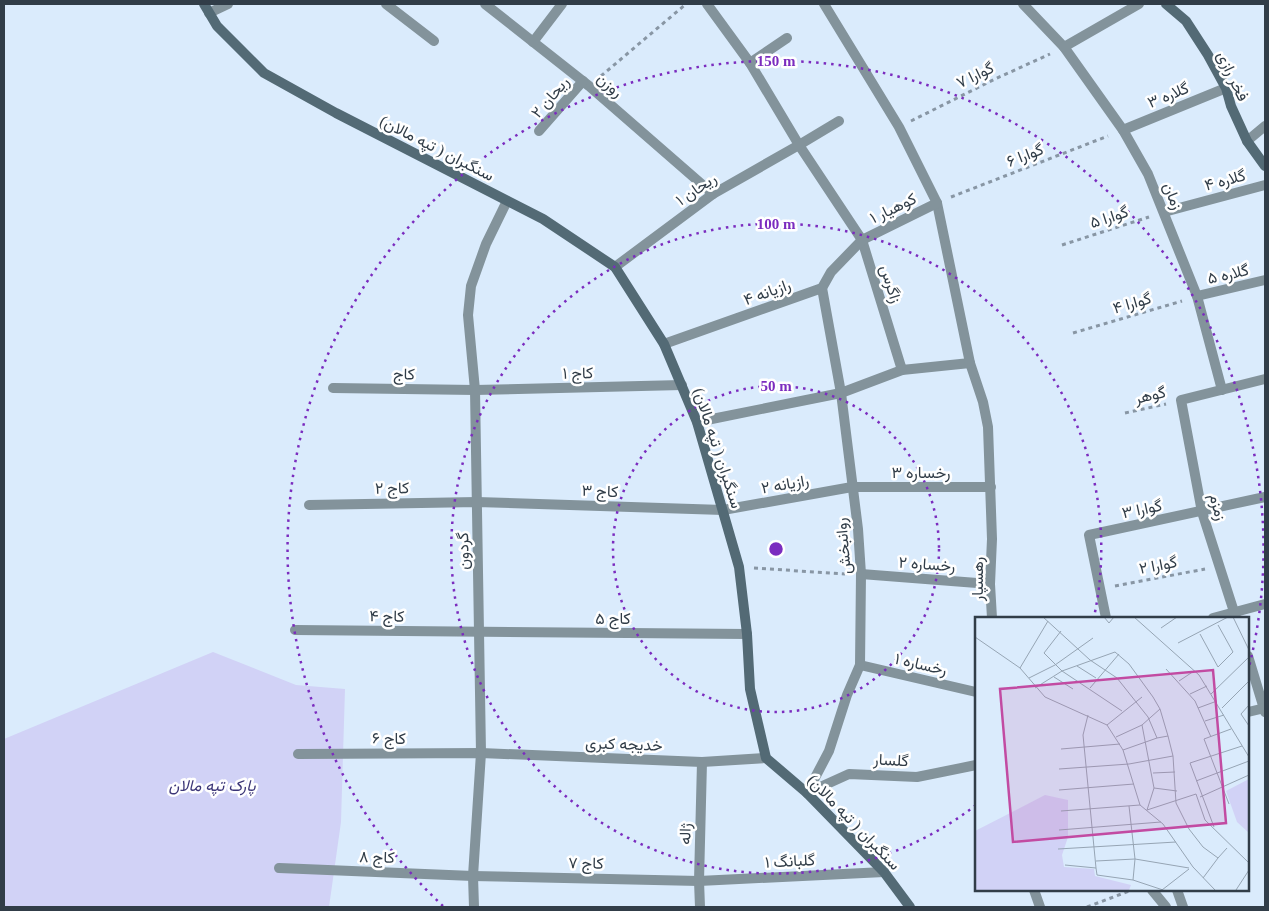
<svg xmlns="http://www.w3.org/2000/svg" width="1269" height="911" font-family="'Times New Roman',Vazirmatn,serif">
<rect width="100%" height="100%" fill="#daebfc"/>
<path fill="#d1d2f6" d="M213,652L296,685L345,689L341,822L329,907H4V739Z"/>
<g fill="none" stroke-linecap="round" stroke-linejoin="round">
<g stroke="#8896a4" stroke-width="3" stroke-dasharray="4 4" stroke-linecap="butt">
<path d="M601,76L686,4"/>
<path d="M911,121L995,79L1050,54"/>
<path d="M951,197L1108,136"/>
<path d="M1062,245L1149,217"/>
<path d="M1073,333L1182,301"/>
<path d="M1125,413L1166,404"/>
<path d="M754,568L845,574"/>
<path d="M1115,586L1205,569"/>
<path d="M1087,907L1132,890"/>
</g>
<g stroke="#83939b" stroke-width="10">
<path d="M386,4L434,41"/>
<path d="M485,4L589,86L713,194"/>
<path d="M707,4L750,63L799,145L862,240L902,370L970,363L983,402L988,427L992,539L990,584L992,618"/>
<path d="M824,4L899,127L937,203L970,363"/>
<path d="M1023,4L1064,47L1123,130L1148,174L1197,296L1222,390"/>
<path d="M209,13L228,4"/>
<path d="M533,42L562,4"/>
<path d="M1064,47L1139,4"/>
<path d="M750,63L787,38"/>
<path d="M1123,130L1226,88"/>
<path d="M539,131L583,81"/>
<path d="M1247,141L1265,126"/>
<path d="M1164,212L1265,185"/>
<path d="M615,267L713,194L799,145L839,121"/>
<path d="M1197,296L1265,280"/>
<path d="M664,344L822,288L831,272L862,240L937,203"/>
<path d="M333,388L475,390L682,385"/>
<path d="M697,422L841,393L902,370"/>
<path d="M309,505L477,502L723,510L852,487H991"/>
<path d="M861,574L990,584"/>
<path d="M1106,618L1089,535L1265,497"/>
<path d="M1213,618L1265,604"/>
<path d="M1236,618L1202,512L1181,400L1265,379"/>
<path d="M295,630L747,634"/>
<path d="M1248,656L1265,712"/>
<path d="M860,665L976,692"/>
<path d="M1248,712L1265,708"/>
<path d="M298,754L481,753L702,762L766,758"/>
<path d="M807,793L829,751L847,695L860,665L861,574L858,529L841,393L822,288"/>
<path d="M807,793L849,774L917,777L976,765"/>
<path d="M279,868L473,876L699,881L884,872"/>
<path d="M1034,890L1040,907"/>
<path d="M1152,890L1166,907"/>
<path d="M1177,890L1183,907"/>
<path d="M474,907L473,876L481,753L475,390L468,315L471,286L486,244L507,201"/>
<path d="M700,907L699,881L702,762"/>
</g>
<g stroke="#536a75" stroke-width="10">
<path d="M204,4L217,26L264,73L336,113L543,219L615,267L664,344L697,422L739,567L747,634L750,689L766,758L807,793L884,872L910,907"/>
<path d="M1166,4L1186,21L1208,55L1226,88L1231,106L1247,141L1265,166"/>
</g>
</g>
<g fill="none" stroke="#7b2cbf" stroke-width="2.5" stroke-dasharray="2.5 5">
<circle cx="776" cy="549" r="163"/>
<path d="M976 805A325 325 0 1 1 1094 617"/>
<path d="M443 906A488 488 0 1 1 1248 671"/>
</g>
<g text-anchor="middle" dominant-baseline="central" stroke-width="5" stroke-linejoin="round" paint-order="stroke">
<g font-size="16" fill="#313d48" stroke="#fff">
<text transform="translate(975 75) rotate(-26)">گوارا ۷</text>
<text transform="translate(1233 76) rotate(65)">فخر رازی</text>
<text transform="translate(610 85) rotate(41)">روزن</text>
<text transform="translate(1168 95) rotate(-22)">گلاره ۳</text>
<text transform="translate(550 97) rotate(-49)">ریحان ۲</text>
<text transform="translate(437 148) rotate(27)">سنگبران ( تپه مالان)</text>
<text transform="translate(1025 155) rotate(-21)">گوارا ۶</text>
<text transform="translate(1225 180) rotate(-15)">گلاره ۴</text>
<text transform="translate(696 189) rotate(-34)">ریحان ۱</text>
<text transform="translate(1173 196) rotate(68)">زمان</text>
<text transform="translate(893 208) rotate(-26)">کوهیار ۱</text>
<text transform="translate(1109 217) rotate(-18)">گوارا ۵</text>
<text transform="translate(1228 274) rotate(-13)">گلاره ۵</text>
<text transform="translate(891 284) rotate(73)">زاگرس</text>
<text transform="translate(767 292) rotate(-20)">رازیانه ۴</text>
<text transform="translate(1132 303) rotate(-16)">گوارا ۴</text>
<text transform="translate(578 373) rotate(-1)">کاج ۱</text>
<text transform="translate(404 374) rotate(1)">کاج</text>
<text transform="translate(1150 395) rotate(-13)">گوهر</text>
<text transform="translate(718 448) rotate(72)">سنگبران ( تپه مالان)</text>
<text x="921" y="472">رخساره ۳</text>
<text transform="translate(785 484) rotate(-10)">رازیانه ۲</text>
<text transform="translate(392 488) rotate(-1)">کاج ۲</text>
<text transform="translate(600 491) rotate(2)">کاج ۳</text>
<text transform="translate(1218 507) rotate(75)">زمزم</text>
<text transform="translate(1142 509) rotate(-12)">گوارا ۳</text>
<text transform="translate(843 546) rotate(-95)">روانبخش</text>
<text transform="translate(463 551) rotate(-91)">گردون</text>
<text transform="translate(927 564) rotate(4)">رخساره ۲</text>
<text transform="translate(1158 565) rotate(-11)">گوارا ۲</text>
<text transform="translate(977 579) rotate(-90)">رهسپار</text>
<text transform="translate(387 616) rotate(1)">کاج ۴</text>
<text x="613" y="618">کاج ۵</text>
<text transform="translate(921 664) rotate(13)">رخساره ۱</text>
<text x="389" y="738">کاج ۶</text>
<text transform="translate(624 744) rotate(2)">خدیجه کبری</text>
<text transform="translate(891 760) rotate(3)">گلسار</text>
<text transform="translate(854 822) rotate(46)">سنگبران ( تپه مالان)</text>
<text transform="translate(685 834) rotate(-89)">ژاله</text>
<text transform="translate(377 857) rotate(2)">کاج ۸</text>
<text transform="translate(790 861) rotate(-3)">گلبانگ ۱</text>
<text transform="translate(586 863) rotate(1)">کاج ۷</text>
</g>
<g font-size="16" font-style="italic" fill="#3b3577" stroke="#fff">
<text x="212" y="785">پارک تپه مالان</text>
</g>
</g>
<g transform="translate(975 617)">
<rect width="274" height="274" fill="#daebfc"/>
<path d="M274,162V216L262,205L251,174ZM70,178L93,183V220L87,238L89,250L119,252L120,259L156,268L154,273H0V214Z" fill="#d1d2f6"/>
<path fill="none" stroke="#96a5b4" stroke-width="1" d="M68,0L115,43L142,61L173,100L182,121L193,119L198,139L201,186L214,212L228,230L243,241L252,231M129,0L134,6L139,0M159,0L224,58L274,140M258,0L274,33M186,11L202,0M86,14L69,36L87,54L147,94M225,17L243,50L258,35L243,8M0,20L45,51L70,80L132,108L148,133L165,188L188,207L218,250L240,273M203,26L253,0M102,49L121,61M45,51L73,4M191,52L220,84L236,120M79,60L98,72M54,61L80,48L118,21M204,64L219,54M60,71L87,54L140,35L154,47L178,80L185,92L193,119M115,71L144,37M215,77L232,69M236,77L274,40M274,88L266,97L274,109M223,91L242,84M247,91L274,64M113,98L108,118L121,251M230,104L249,98M132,108L167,80M167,108L179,171L172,193M141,120L167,108L185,92M86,132L145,127M148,133L182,121M84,152L154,147L198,139M178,156L200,155M221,164L274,144M179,171L202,174M84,173L159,167M225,180L274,158M254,187L229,122L256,112M154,189L160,242L158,263M172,193L221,177L230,203L274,246M86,194L165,188M239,210L215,146L267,129M84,213L186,205M83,232L201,225M121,244L160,242L214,251M90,248L121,251L122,258L158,263L188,273M228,261L243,241M187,273L214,252M261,273L274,253"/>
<path fill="#c24ba2" fill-opacity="0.15" stroke="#c24ba2" stroke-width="2.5" d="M238,53L251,206L38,225L25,72Z"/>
<rect width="274" height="274" fill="none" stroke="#313d48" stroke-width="2.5"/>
</g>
<circle cx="776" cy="549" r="8" fill="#7b2cbf" stroke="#fff" stroke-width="2.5"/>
<g font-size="15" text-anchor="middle" font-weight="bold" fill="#7b2cbf" stroke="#fff" stroke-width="5" stroke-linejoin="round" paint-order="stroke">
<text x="776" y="66">150 m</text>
<text x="776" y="229">100 m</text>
<text x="776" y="391">50 m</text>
</g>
<rect width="1269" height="911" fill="none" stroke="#313d48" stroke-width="10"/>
</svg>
